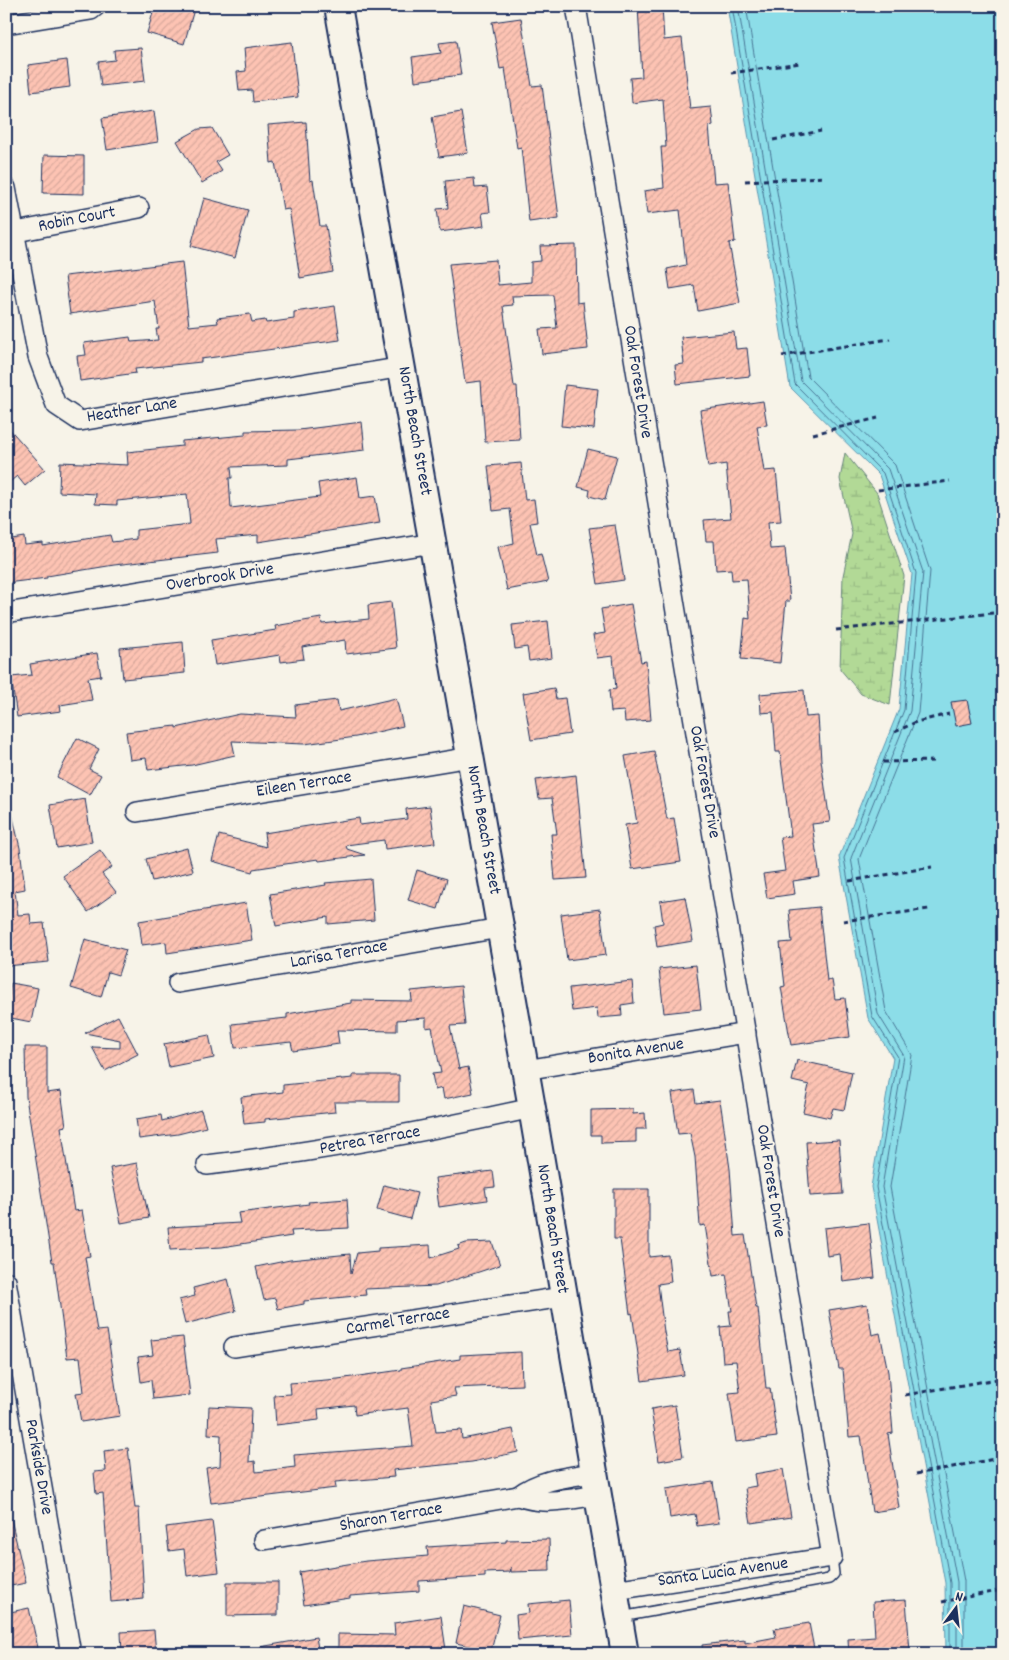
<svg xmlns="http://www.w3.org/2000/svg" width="1009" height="1660" font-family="Dekko,sans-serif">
<defs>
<pattern id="wetland-marsh" width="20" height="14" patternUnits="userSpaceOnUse" patternTransform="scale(1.25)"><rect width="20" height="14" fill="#b2d996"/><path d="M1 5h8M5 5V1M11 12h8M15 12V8" fill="none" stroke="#98bb84"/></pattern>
<pattern id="building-hatch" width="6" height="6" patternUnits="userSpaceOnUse" patternTransform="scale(1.25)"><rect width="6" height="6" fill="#fdc3b3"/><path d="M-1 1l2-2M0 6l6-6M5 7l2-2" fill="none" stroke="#d8a89c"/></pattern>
</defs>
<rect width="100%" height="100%" fill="#f7f3e8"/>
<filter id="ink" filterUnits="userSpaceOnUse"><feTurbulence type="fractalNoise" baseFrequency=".02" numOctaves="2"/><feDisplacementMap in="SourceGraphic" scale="10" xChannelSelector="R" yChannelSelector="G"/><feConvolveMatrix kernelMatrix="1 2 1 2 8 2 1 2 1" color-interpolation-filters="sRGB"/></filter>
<g filter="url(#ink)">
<path fill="url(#wetland-marsh)" stroke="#66847a" d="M845,453L877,493L904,576L890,705L861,694L840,669L843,576L852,534L840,479Z"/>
<path fill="#8cdde8" stroke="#5f97b1" d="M727,6H1003V1654H946L945,1583L871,1187L893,1058L868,1018L839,857L899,709L912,574L879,475L790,387Z"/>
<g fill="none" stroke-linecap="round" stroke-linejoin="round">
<g stroke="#487595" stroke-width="1">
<path d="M732,6L795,384L883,473L916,573L904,710L844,858L872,1016L898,1057L876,1187L950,1583V1654"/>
<path d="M738,6L801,381L888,469L923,572L910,711L851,858L878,1014L904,1056L882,1187L957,1582V1654"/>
<path d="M746,6L808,377L895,465L930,571L918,713L859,859L886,1011L912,1055L890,1187L964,1581V1654"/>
</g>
</g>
<g fill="url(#building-hatch)" stroke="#1b2f5e">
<path d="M155,6H195L184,44L147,33Z"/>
<path d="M638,6H662L664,40L682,38L690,109L711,107L713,125L709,126L714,183L728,182L735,242L729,243L740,303L698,311L694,285L670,289L667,269L686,265L680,210L647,214L644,191L664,188L661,147H666L663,99L632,103L630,78L642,77Z"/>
<path d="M521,18L532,86L542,85L559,218L529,222L521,147L517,148L505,68L500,69L492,22Z"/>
<path d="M456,41L461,75L415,81L412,57L441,53L439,43Z"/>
<path d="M292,42L298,97L253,102L252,90L239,91L237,72L246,71L244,48Z"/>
<path d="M141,48L145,81L101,86L98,62L115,60L114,50Z"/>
<path d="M67,60L70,87L31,92L28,65Z"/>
<path d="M154,111L158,142L107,150L102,118Z"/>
<path d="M461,112L468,153L439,157L432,117Z"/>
<path d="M306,122L310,181L313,180L320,226H326L333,272L300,278L289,209L283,210L275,162L271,163L268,125Z"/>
<path d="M212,128L228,155L216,162L222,171L202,183L177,141L199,129Z"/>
<path d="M44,155L84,156V194L43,193Z"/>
<path d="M474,178L475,188L487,187L490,212L482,213L484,226L440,232L437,209L448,208L445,181Z"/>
<path d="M204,198L248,210L235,258L191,246Z"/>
<path d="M576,245L577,303L583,302L588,349L542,354L539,329L557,328L553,295L512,296L513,305L503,306L514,386H517L520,440L485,442L481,381L465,383L449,264L496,260L498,285L531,282V262L541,261L540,246Z"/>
<path d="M182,262L189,326L218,323L217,318L250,314L252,322L265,320L266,323L294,319V312L335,306L340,340L201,359V362L135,369L136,373L80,381L77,356L86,355L84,343L130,337L131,342L158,340L156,329H159L155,301L70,314L65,276Z"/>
<path d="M734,332L736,349L747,348L750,376L677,384L675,365L684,364L681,337Z"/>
<path d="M565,385L598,389L594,429L561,426Z"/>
<path d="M763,401L767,425L757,426L764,471L776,470L781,521L768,522L770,549L785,548L790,601H786L780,663L741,659L745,618L750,619L747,579L732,580L731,569L716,570L714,541H706L704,520L731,518L726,464L708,467L700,410Z"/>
<path d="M362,422L365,450L288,459V465L231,467L232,478H229L231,508L320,497L318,483L357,477L360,498L375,496L380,523L258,542V535L216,539L218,553L114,565L47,576V578L6,583V540L24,537L25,545L43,543V546L110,535L112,542L136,539V530L190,524L187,494L117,501V505L95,504L96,494L59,492L60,462L128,465L127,452L182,446V441L245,435V431L299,430Z"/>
<path d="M6,425L45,469L25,486L17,476L6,485Z"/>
<path d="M588,449L617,456L605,500L589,496L590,490L578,487Z"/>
<path d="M521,463L525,500L534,499L537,522L530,523L537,555L541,554L548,582L507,590L498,547L514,543L510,509L493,511L488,466Z"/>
<path d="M615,525L624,580L598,584L589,528Z"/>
<path d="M391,602L396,648L346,654L345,640L302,647L304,659L281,662L280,655L215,665L211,640L276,630L275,626L321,618L322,624L369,619L368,605Z"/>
<path d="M631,604L641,662L646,661L651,720L625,722L624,711L611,712L609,690L616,689L613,656L597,658L593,635L605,633L601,609Z"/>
<path d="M548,621L552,658L529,661L527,647L515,649L512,625Z"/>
<path d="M183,642L185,673L123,679L120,648Z"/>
<path d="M97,653L101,676L88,678L92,700L60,705L61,711L17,717L11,677L32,675L30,664Z"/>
<path d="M554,688L556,699L565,698L570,734L531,740L523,693Z"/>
<path d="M804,690L806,717L818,716L821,760L830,822L812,824L820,877L793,881L795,894L767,898L763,874L785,871L780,837L791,836L780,752H776L773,712L761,713L760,694Z"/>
<path d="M396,698L403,726L356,737L304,744L232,741L235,755L192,765L148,770L146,758L130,760L126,732L176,726V728L240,714L296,717L295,705L337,700L339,711Z"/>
<path d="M967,700L972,723L956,726L951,702Z"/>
<path d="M77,738L99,749L89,769L101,775L90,795L57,777Z"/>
<path d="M654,751L667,819L674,818L681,862L632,869L625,825L637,823L625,756Z"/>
<path d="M576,775L586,878L555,880L551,834H557L552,798L539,799L536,780Z"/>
<path d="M85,799L92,842L57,848L50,805Z"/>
<path d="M430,806L435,843L385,849L384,840L346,845L347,849L365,855L319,861L318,859L253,869L252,872L212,861L219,835L266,847L264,833L359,818L360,825L407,819L406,809Z"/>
<path d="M6,809H11L20,848L25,889L15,891L18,915L30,914L31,924L44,923L49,962L6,966Z"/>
<path d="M187,848L193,871L152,881L146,859Z"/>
<path d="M100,850L112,867L102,874L116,892L88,912L63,876Z"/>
<path d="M417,870L447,879L438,909L408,900Z"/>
<path d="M371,879L374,920L328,924V917L276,926L270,894L326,885L325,883Z"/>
<path d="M685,897L693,941L657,947L654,925L663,923L660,901Z"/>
<path d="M246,903L252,940L167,953L166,942L142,945L139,921Z"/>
<path d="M819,907L827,981L832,980L835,999L845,998L850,1037L791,1045L781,987L785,986L780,943L792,942L789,910Z"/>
<path d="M600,909L606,955L567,960L561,914Z"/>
<path d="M85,939L126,950L118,975L108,972L101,997L71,988Z"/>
<path d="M696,965L701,1009L664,1013L659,969Z"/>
<path d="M632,981L634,1003L621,1005L622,1016L598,1018L597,1008L572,1011L569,988Z"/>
<path d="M11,983L38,988L31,1022L6,1017Z"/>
<path d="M461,986L465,1025L450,1026L459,1069L468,1067L473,1093L444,1099L442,1088L435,1090L432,1074L441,1073L432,1027L426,1028V1018L397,1020V1031L337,1030L339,1044L293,1051L291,1042L235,1048L232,1024L287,1018V1014L351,1003V1000L412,1001L411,991Z"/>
<path d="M118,1016L138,1054L105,1071L92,1047L120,1048V1040L85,1033Z"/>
<path d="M209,1035L214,1058L169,1067L164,1044Z"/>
<path d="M25,1047H47V1093L61,1091L66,1126L61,1127L74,1211L82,1210L90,1256L85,1257L97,1331L107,1330L120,1416L81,1422L76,1393L84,1392L80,1357L67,1358L54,1262H52L26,1097Z"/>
<path d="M797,1060L852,1072L844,1110L833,1108L830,1118L803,1112L809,1085L792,1081Z"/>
<path d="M353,1075H399V1102H334L335,1112L265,1119V1122L244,1124L241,1097L283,1092V1085L353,1078Z"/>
<path d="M694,1090L696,1103L720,1100L730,1169L735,1236L745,1235L756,1308H758L766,1388H770L777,1437L736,1442L729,1393L740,1392L736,1361L723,1362L720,1327L731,1326L729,1311H732L726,1274L713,1276L705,1225L700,1226L695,1157L690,1133L678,1134L672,1093Z"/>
<path d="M633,1109V1114L645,1113L646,1129H636V1142L601,1143V1135H591V1110Z"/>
<path d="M201,1110L206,1127L178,1134L139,1139L136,1119L161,1115L162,1121Z"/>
<path d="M839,1140L843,1194L810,1196L806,1142Z"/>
<path d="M137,1163L149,1218L121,1223L110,1168Z"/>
<path d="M493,1171L495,1187L485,1188L487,1200L439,1207L435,1178Z"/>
<path d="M384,1185L417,1193L410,1219L377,1210Z"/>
<path d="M614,1189H649V1257L668,1255L671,1282L658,1284L664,1332L668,1352L680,1350L684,1375L642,1381L632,1313L630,1314L620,1239H614Z"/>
<path d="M347,1199L349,1228L291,1231L292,1236L222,1247L170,1250L168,1227L240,1223L238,1213L309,1204L308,1202Z"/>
<path d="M869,1223L875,1278L843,1282L840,1254L827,1256L824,1228Z"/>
<path d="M492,1242L500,1265L436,1286L365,1289L366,1295L304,1301V1304L278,1309L275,1298L264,1300L256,1267L290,1260L350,1254L351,1274L357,1253L378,1251V1248L430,1245L431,1258L459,1249L458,1246L466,1243Z"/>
<path d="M228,1279L236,1311L185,1324L179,1300L195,1296L193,1288Z"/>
<path d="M867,1304L872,1335L880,1333L888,1372L893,1433L888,1434L899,1508L872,1512L861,1436L849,1437L843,1369H839L829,1310Z"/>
<path d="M183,1337L190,1395L153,1399L151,1380L141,1382L138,1357L153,1355L151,1340Z"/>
<path d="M521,1352L522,1385L454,1388L456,1396L431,1400L436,1432L461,1430L462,1439L513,1429L518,1452L472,1462L393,1470L394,1477L335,1482L336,1488L211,1503L206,1468L220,1466L221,1435L208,1434L209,1406L251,1408L249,1462L255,1461L256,1472L295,1467L294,1455L413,1446L408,1408L355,1415L354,1405L318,1409L319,1420L276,1425L274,1395L291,1394L290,1383L338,1379L401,1370V1368L460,1359V1355Z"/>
<path d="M675,1405L683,1457L659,1461L651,1409Z"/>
<path d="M128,1448L135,1508H139L144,1599L111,1602L103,1493L96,1494L94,1472L106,1471L104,1451Z"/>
<path d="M783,1469L791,1517L751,1523L745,1488L756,1486L754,1474Z"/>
<path d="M713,1482L719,1523L697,1526L695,1514L670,1518L666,1489Z"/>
<path d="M11,1519L26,1583L6,1587V1520Z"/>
<path d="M212,1521L219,1572L187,1576L184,1549L169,1551L166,1527Z"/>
<path d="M549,1539L550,1571L511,1572V1567L510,1572L485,1573V1577L419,1581V1591L350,1596V1598L304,1605L299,1572L366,1561L428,1556L427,1547L506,1542V1540Z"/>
<path d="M227,1582H278V1615L227,1616Z"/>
<path d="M569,1600L572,1635L518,1640L516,1615L529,1613L528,1604Z"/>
<path d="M906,1600L910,1652L849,1654L848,1639L875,1637L873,1602Z"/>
<path d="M464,1606L500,1615L491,1651L456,1643Z"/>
<path d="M29,1608L38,1648L6,1654V1613Z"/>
<path d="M441,1616L446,1650L420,1654H338V1634L395,1635L394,1623Z"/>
<path d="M809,1623L815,1654H703L702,1645L745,1640V1643L776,1637L774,1629Z"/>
<path d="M154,1630L156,1654H122L121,1632Z"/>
<path d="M316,1637L319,1654H261L260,1647Z"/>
</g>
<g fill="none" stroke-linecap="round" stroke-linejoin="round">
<defs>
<path id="lane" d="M621,1617L829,1579L834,1574L832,1557"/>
<g id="street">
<path d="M576,6L832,1557L614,1590"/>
<path d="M6,24L91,10L96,6"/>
<path d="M6,188L38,357L56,405L80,421L403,367"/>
<path d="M16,232L139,208"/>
<path d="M6,613L433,543"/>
<path d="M137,812L471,757"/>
<path d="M178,983L500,928"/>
<path d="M525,1070L746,1033"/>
<path d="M207,1165C316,1152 424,1132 532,1108"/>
<path d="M6,1281L71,1654"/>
<path d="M234,1347L563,1297"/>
<path d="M594,1473C568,1477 540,1479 518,1496C544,1506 571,1499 598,1495"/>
<path d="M264,1540L518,1496"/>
</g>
<path id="secondary" d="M338,6L532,1108L625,1654"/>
</defs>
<use href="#lane" stroke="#1b2f5e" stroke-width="12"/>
<use href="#street" stroke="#1b2f5e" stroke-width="22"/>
<use href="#secondary" stroke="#1b2f5e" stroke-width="30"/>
<g stroke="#1b2f5e" stroke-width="3" stroke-dasharray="5 4" stroke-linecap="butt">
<path d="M731,73L800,63"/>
<path d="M773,140L821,131"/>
<path d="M745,181L825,177"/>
<path d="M782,356L890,339"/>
<path d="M813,434L878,418"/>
<path d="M878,490L950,481"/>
<path d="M836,630L1003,612"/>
<path d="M895,732L916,722L949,714"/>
<path d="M883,762L935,761"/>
<path d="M849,881L932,867"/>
<path d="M843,921L929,909"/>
<path d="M905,1395L1003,1378"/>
<path d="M916,1474L994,1459"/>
<path d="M942,1602L1003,1590"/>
</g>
<use href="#lane" stroke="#f7f3e8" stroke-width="9"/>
<use href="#street" stroke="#f7f3e8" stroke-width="19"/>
<use href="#secondary" stroke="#f7f3e8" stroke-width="26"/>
</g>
</g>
<g text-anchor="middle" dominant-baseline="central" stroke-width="4" stroke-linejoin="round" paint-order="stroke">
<g font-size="18" fill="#1b2f5e" stroke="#f7f3e8">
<text transform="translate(77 220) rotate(-11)">Robin Court</text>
<text transform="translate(637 382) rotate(81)">Oak Forest Drive</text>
<text transform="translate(132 411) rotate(-9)">Heather Lane</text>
<text transform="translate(414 431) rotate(80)">North Beach Street</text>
<text transform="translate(220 578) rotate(-9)">Overbrook Drive</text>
<text transform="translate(704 782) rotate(80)">Oak Forest Drive</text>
<text transform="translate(304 785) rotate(-9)">Eileen Terrace</text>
<text transform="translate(483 830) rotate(80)">North Beach Street</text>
<text transform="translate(339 955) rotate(-10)">Larisa Terrace</text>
<text transform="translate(636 1052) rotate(-9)">Bonita Avenue</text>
<text transform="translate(370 1141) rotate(-10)">Petrea Terrace</text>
<text transform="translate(770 1181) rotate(81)">Oak Forest Drive</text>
<text transform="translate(552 1229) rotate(81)">North Beach Street</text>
<text transform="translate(398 1322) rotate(-9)">Carmel Terrace</text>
<text transform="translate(38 1467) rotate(80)">Parkside Drive</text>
<text transform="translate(391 1518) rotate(-10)">Sharon Terrace</text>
<text transform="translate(723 1573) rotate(-8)">Santa Lucia Avenue</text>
</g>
</g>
<rect width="1009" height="1660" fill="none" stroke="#f7f3e8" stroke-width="25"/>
<rect x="12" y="12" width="984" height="1635" fill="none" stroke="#1b2f5e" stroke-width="2" filter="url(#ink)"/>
<g transform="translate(956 1608) rotate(15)" stroke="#f7f3e8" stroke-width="4" paint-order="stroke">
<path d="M0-4L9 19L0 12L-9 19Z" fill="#1b2f5e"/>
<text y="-8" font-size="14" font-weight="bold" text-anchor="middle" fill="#1b2f5e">N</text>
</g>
</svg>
